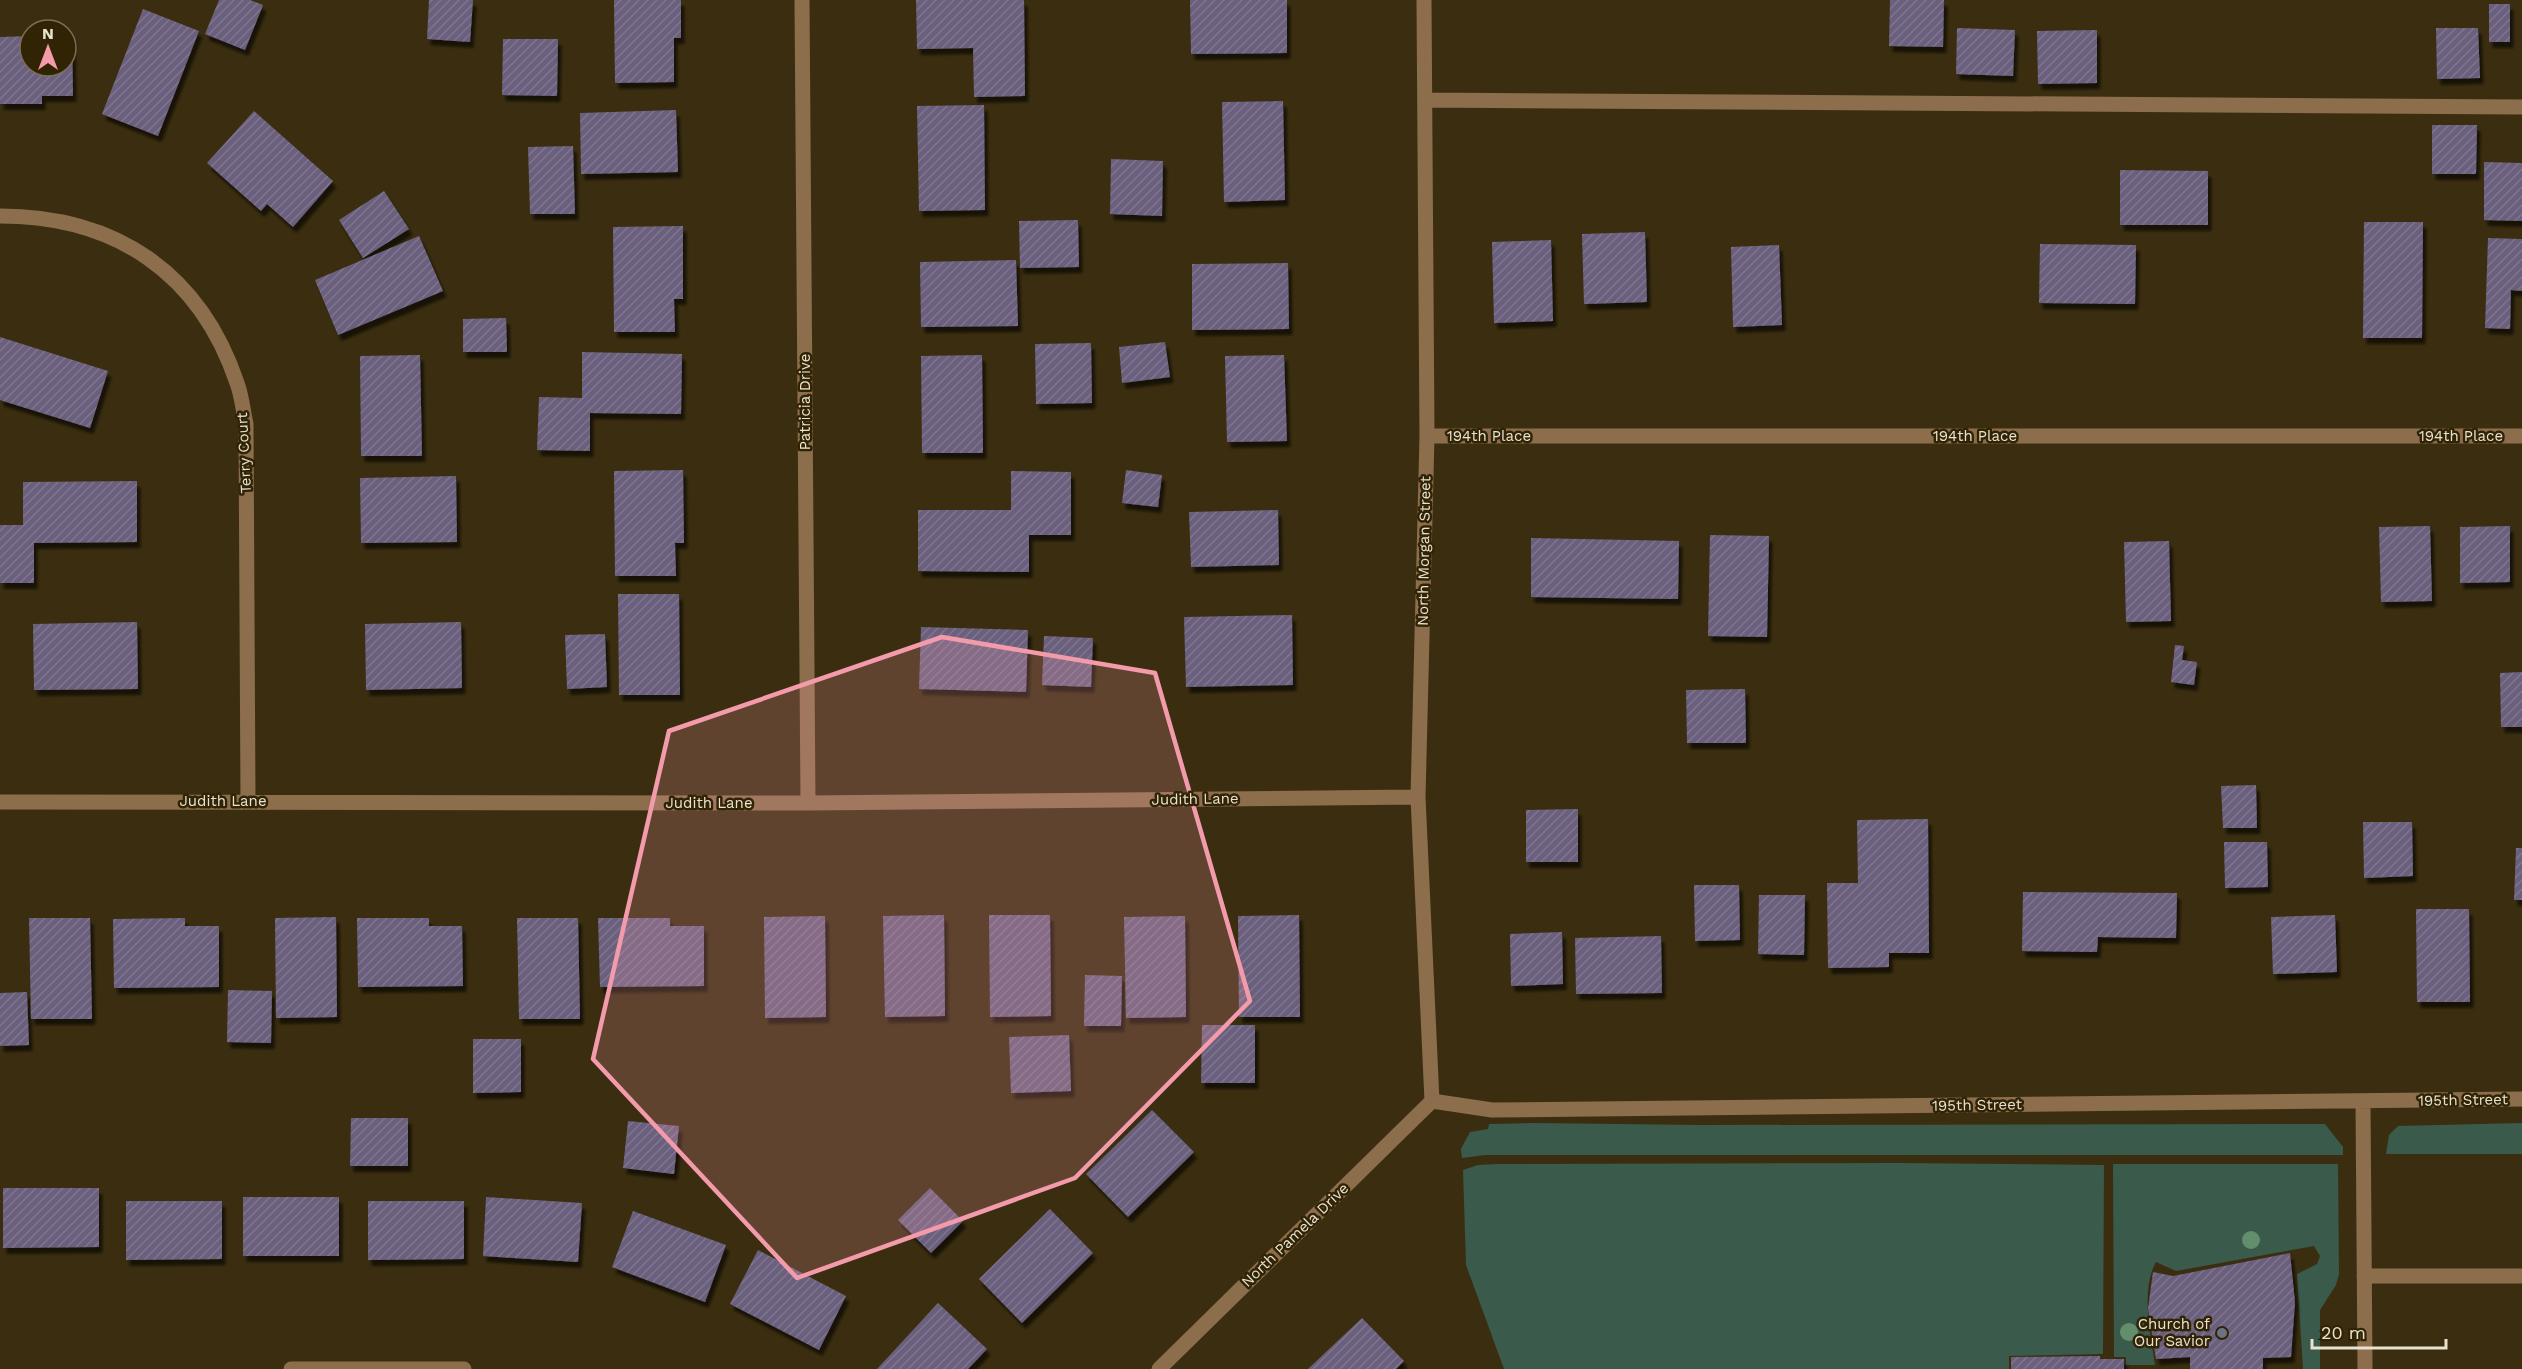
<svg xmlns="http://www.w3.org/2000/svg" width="2522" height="1369" font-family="'Work Sans',sans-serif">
  <defs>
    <pattern id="building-hatch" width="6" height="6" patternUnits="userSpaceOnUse" patternTransform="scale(1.5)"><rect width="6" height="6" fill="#6a5f7d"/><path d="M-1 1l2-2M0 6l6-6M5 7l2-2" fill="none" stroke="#7f768e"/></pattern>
    <filter id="shadow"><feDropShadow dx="3.5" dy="6" stdDeviation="1.5" flood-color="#0009"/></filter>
  </defs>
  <rect width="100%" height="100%" fill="#3b2e10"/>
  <!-- grass -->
  <path fill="#3a5a4b" d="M 1533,1123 L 1701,1125 L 2325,1124 L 2343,1147 L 2343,1155 L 1485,1155 L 1462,1158 L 1461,1149 L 1470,1132 L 1488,1129 L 1489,1124 Z
    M 2522,1123 L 2522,1154 L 2386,1154 L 2389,1135 L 2398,1126 Z
    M 1898,1163 L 2104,1165 L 2103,1354 L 2009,1356 L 2009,1369 L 1504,1369 L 1466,1265 L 1463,1170 L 1478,1165 L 1497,1164 Z
    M 2113,1164 L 2338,1164 L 2339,1274 L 2336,1285 L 2320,1310 L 2320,1369 L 2303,1369 L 2297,1274 L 2317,1264 L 2320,1256 L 2314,1246 L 2176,1271 L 2156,1262 C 2140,1290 2151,1335 2155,1365 L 2126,1365 L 2126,1357 L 2114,1357 Z"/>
  <!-- building -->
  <path fill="url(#building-hatch)" filter="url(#shadow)" d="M 219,0 L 250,0 L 263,5 L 245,50 L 205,34 Z
    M 429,0 L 473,0 L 470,42 L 427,39 Z
    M 614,0 L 681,0 L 681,38 L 674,38 L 674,82 L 615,83 Z
    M 916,0 L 1024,0 L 1025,96 L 974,97 L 973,48 L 917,49 Z
    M 1190,0 L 1287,0 L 1287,53 L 1191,54 Z
    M 1890,0 L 1944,0 L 1943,47 L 1889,46 Z
    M 2489,4 L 2510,4 L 2510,42 L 2489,42 Z
    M 143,9 L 199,31 L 158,136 L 102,114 Z
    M 1957,28 L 2015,30 L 2013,76 L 1956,74 Z
    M 2436,28 L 2478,28 L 2480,78 L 2437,79 Z
    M 2097,30 L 2097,83 L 2038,84 L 2037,31 Z
    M 66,35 L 72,35 L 73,96 L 42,96 L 42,104 L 0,104 L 0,37 L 30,36 L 30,66 L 66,66 Z
    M 503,39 L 558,39 L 557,96 L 502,95 Z
    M 1283,101 L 1285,200 L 1224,202 L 1222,102 Z
    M 984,105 L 985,210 L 919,211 L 917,106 Z
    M 676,110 L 678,172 L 581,174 L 580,113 Z
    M 254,111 L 333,181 L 293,227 L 267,204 L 261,211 L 207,163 Z
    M 2432,125 L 2477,125 L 2476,174 L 2432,174 Z
    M 573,146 L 575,214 L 530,214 L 528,147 Z
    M 1111,159 L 1163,161 L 1162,216 L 1110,214 Z
    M 2484,162 L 2522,163 L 2522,221 L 2484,220 Z
    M 2120,170 L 2208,171 L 2208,225 L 2120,225 Z
    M 384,191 L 409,229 L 363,258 L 339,220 Z
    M 1078,220 L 1079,267 L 1020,268 L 1019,221 Z
    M 2364,222 L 2423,222 L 2422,338 L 2363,338 Z
    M 683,226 L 683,299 L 674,299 L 675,332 L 614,332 L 613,227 Z
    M 1645,232 L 1647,302 L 1584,304 L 1582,234 Z
    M 419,236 L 443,291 L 338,335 L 315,280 Z
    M 2488,238 L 2522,239 L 2522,291 L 2511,290 L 2510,329 L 2485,328 Z
    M 1551,240 L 1553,321 L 1494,323 L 1492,242 Z
    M 2040,244 L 2136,245 L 2135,304 L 2039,303 Z
    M 1779,245 L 1782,325 L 1733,327 L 1731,247 Z
    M 1016,260 L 1018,326 L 921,327 L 920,262 Z
    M 1288,263 L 1289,329 L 1192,330 L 1192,264 Z
    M 506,318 L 507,352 L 463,352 L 463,319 Z
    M 0,337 L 108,371 L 90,428 L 0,400 Z
    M 1165,342 L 1170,377 L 1122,383 L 1119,347 Z
    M 1091,343 L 1092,403 L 1036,404 L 1035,344 Z
    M 582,352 L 682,354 L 681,414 L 590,413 L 590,451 L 537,450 L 539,397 L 582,398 Z
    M 420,355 L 422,456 L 361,456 L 360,356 Z
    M 982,355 L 983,453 L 922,453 L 921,356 Z
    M 1284,355 L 1287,441 L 1227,442 L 1225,356 Z
    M 683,470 L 684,543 L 675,543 L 676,576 L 615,576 L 614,471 Z
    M 1126,470 L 1162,475 L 1158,507 L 1122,503 Z
    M 1011,471 L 1071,472 L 1071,535 L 1029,535 L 1029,572 L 918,571 L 918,510 L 1011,510 Z
    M 456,476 L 457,542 L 361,543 L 360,478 Z
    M 137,481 L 137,542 L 34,543 L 34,583 L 0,583 L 0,525 L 23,525 L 23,482 Z
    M 1278,510 L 1279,565 L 1191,567 L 1189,512 Z
    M 2430,526 L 2432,601 L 2381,602 L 2379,527 Z
    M 2510,526 L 2510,582 L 2460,583 L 2460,527 Z
    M 1710,535 L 1769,536 L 1767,637 L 1708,636 Z
    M 1531,538 L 1679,541 L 1678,599 L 1531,597 Z
    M 2169,541 L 2171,621 L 2126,622 L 2124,542 Z
    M 618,594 L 679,594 L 680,695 L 619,695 Z
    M 1292,615 L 1293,685 L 1186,687 L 1184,617 Z
    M 137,622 L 138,689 L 34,690 L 33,624 Z
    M 461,622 L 462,688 L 366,690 L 365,624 Z
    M 921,627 L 1028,630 L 1026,692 L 919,689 Z
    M 605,634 L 607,687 L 567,689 L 565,635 Z
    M 1044,636 L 1093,638 L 1091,687 L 1042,685 Z
    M 2175,645 L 2184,646 L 2182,660 L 2197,662 L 2194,685 L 2171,682 Z
    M 2522,672 L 2522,727 L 2501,727 L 2500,673 Z
    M 1745,689 L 1746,743 L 1687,743 L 1686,690 Z
    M 2256,785 L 2257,828 L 2223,828 L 2221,786 Z
    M 1578,809 L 1578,862 L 1526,862 L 1526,810 Z
    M 1928,819 L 1929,953 L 1889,953 L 1889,967 L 1828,968 L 1827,883 L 1858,883 L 1857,820 Z
    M 2363,822 L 2412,822 L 2413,876 L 2364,878 Z
    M 2224,842 L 2267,842 L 2268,887 L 2225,888 Z
    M 2516,848 L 2522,848 L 2522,900 L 2514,900 Z
    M 1694,885 L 1739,885 L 1740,940 L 1695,941 Z
    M 2023,892 L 2177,893 L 2176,938 L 2098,937 L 2097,952 L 2022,951 Z
    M 1759,895 L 1805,895 L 1804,955 L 1758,954 Z
    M 2416,909 L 2469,909 L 2470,1002 L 2417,1002 Z
    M 944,915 L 945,1016 L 885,1017 L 883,916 Z
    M 989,915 L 1050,915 L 1051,1016 L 990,1017 Z
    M 1299,915 L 1300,1017 L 1239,1017 L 1238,916 Z
    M 2335,915 L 2337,972 L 2273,974 L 2271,917 Z
    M 825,916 L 826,1017 L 765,1018 L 764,917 Z
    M 1185,916 L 1186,1017 L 1126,1018 L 1124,917 Z
    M 336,917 L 337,1017 L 276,1018 L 275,918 Z
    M 29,918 L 90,918 L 92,1019 L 31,1019 Z
    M 185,918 L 185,926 L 219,926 L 219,987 L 114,988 L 113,919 Z
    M 357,918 L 429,918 L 429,926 L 462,926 L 463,986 L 358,987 Z
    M 517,918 L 578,918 L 580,1019 L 519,1019 Z
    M 598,918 L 670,918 L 670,926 L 704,926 L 704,986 L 600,987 Z
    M 1562,932 L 1563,984 L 1511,986 L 1510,934 Z
    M 1661,936 L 1662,993 L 1576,994 L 1575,938 Z
    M 1085,975 L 1122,976 L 1121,1026 L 1084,1026 Z
    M 228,990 L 272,991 L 271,1043 L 227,1042 Z
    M 27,992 L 29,1045 L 0,1046 L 0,993 Z
    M 1202,1025 L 1255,1025 L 1255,1083 L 1201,1083 Z
    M 1069,1035 L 1071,1091 L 1011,1093 L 1009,1037 Z
    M 473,1039 L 521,1039 L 521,1092 L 473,1093 Z
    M 1152,1110 L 1194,1152 L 1128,1217 L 1086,1174 Z
    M 351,1118 L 408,1118 L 408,1166 L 350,1166 Z
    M 628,1121 L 679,1126 L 674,1174 L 623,1168 Z
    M 3,1188 L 99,1188 L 99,1247 L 3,1248 Z
    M 930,1188 L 963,1221 L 931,1253 L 898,1220 Z
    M 243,1197 L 339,1197 L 339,1256 L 243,1256 Z
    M 486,1197 L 582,1203 L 578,1262 L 483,1256 Z
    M 126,1201 L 222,1201 L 222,1259 L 126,1260 Z
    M 368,1201 L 464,1201 L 464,1259 L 368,1260 Z
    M 1050,1209 L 1093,1253 L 1022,1323 L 979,1279 Z
    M 633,1211 L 726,1245 L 705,1302 L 612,1267 Z
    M 758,1250 L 846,1296 L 819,1350 L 730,1304 Z
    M 2290,1253 L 2295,1302 L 2291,1357 L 2263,1358 L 2263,1369 L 2190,1369 L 2190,1357 L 2156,1359 L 2148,1309 L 2153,1272 L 2173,1276 Z
    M 938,1303 L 987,1349 L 968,1369 L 877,1369 Z
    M 1362,1318 L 1404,1361 L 1396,1369 L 1308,1369 Z
    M 2100,1356 L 2100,1359 L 2124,1359 L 2124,1369 L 2011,1369 L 2011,1357 Z"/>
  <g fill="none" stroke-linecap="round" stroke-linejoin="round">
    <!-- minor -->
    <path stroke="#8c6e4d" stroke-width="15" d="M 802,0 L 808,803
      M 1424,0 L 1427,436 L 1418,797 L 1432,1101
      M 1425,100 L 2522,107
      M 0,216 C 116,216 200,273 237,383 C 242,396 243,411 246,424 L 248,801
      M 1427,436 L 2522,436
      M 0,802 L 808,803 L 1418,797
      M 1432,1101 L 1492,1110 L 2522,1099
      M 2363,1101 L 2365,1369
      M 2364,1276 L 2522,1276
      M 291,1369 L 464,1369
      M 1159,1369 L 1432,1101"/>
  </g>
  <!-- trees -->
  <g fill="#638e6b">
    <circle cx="2251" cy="1240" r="9"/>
    <circle cx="2129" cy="1332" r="9"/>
  </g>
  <!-- marked area -->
  <path fill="#f39aab" fill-opacity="0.2" stroke="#f39aab" stroke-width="4.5" stroke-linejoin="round" d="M 942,637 L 1155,673 L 1250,1001 L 1075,1178 L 797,1278 L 593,1059 L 669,731 Z"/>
  <!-- markers -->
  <circle fill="#6b7280" stroke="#312405" stroke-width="2" cx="2222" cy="1333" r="6"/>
  <g text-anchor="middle" stroke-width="5" stroke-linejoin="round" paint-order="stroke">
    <!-- street labels -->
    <g font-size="15" fill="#eae2d1" stroke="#312405">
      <text transform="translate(805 402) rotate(-90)" y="5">Patricia Drive</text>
      <text x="1489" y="441">194th Place</text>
      <text x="1975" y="441">194th Place</text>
      <text x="2461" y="441">194th Place</text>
      <text transform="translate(244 453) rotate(-93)" y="5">Terry Court</text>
      <text transform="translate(1424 551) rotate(-89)" y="5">North Morgan Street</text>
      <text transform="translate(1195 799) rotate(-1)" y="5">Judith Lane</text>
      <text x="223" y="806">Judith Lane</text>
      <text x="709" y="808">Judith Lane</text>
      <text transform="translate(2463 1100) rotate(-1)" y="5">195th Street</text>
      <text transform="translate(1977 1105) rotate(-1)" y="5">195th Street</text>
      <text transform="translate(1295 1235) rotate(-44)" y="5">North Pamela Drive</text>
    </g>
    <!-- poi labels -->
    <g font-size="15" fill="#eae2d1" stroke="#312405" text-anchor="end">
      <text x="2210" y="1329">Church of<tspan x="2210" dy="17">Our Savior</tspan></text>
    </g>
  </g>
  <!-- north arrow -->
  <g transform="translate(48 48)"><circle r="28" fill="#312405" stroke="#7b7057" stroke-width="1.5"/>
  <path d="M0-4.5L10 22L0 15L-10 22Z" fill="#f39aab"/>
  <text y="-9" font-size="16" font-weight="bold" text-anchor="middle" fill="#eae2d1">N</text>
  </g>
  <!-- scale -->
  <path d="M2312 1339v9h134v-9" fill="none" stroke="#eae2d1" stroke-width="3"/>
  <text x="2321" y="1339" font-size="18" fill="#eae2d1" stroke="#312405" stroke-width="4.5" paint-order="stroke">20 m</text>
</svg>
